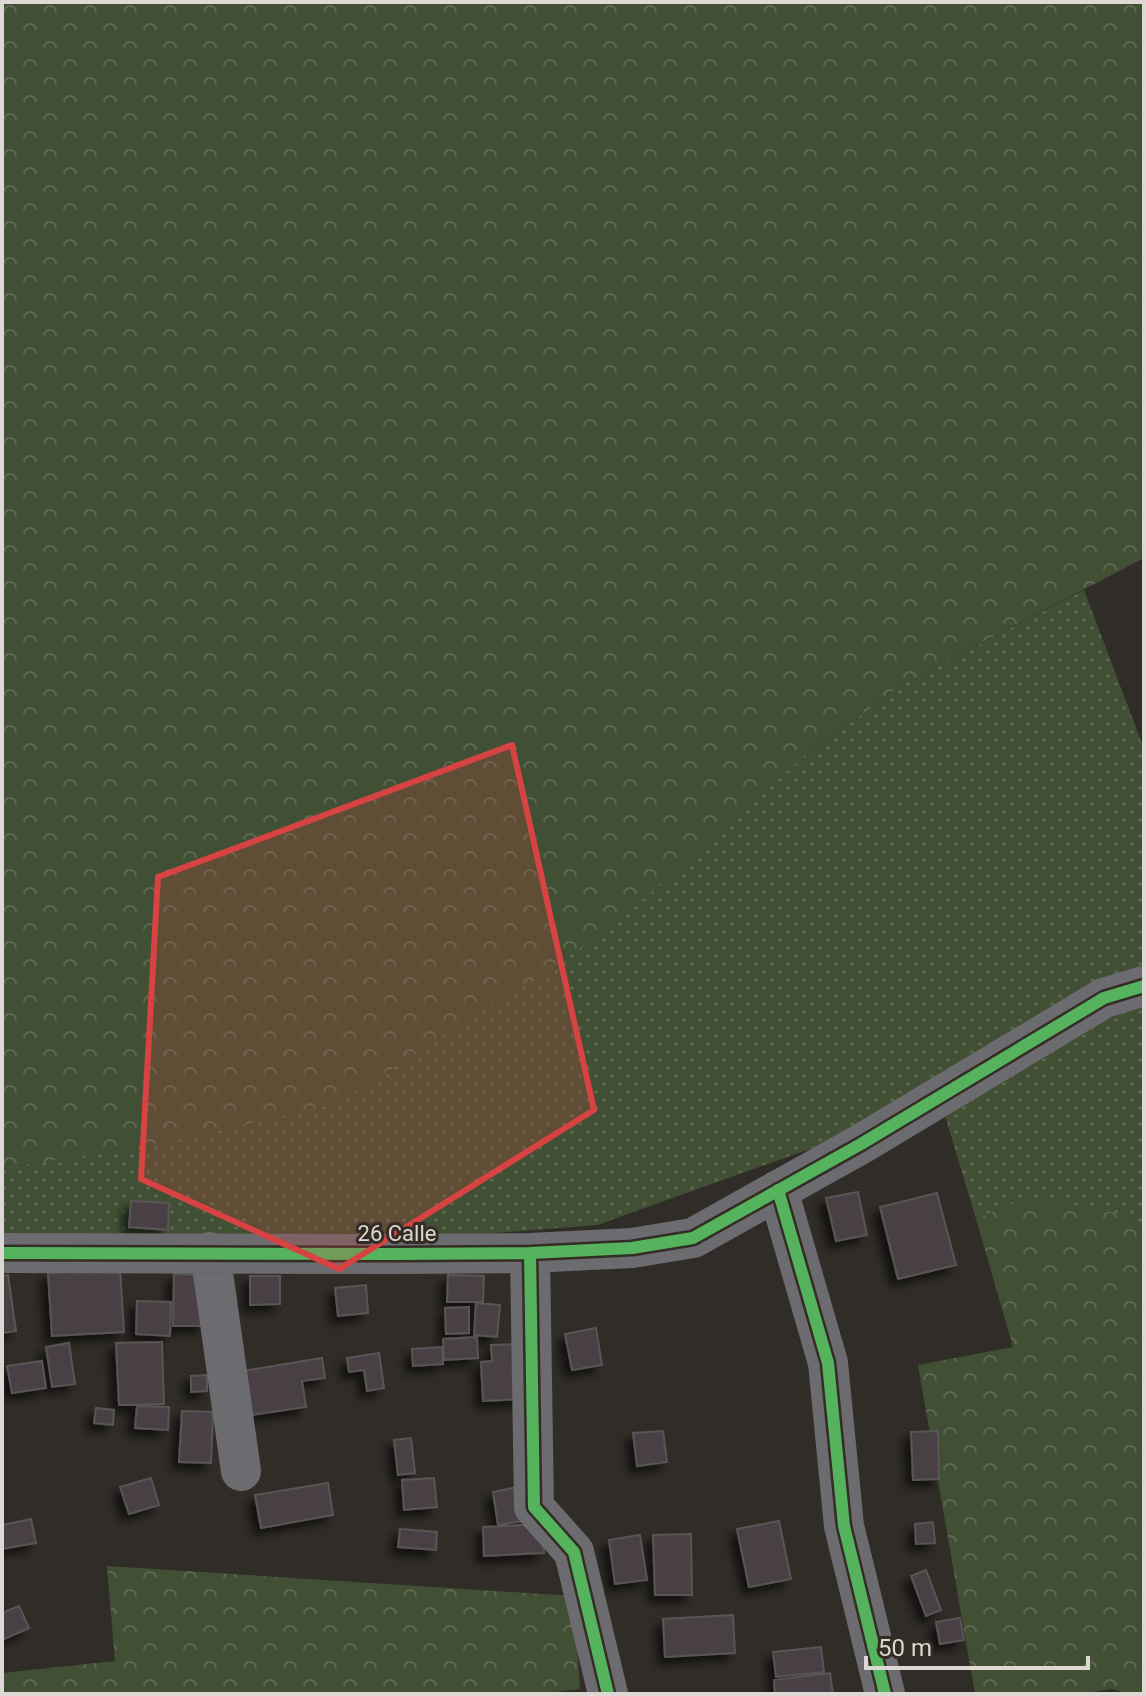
<svg xmlns="http://www.w3.org/2000/svg" width="1146" height="1696" font-family="Roboto,sans-serif">
  <defs>
    <pattern id="grass-dots" width="8" height="8" patternUnits="userSpaceOnUse" patternTransform="scale(2)"><rect width="8" height="8" fill="#415034"/><path d="M2 2h.1M6 6h.1" fill="none" stroke="#5c6850" stroke-width="1.8" stroke-linecap="round"/></pattern>
    <pattern id="forest-crowns" width="20" height="18" patternUnits="userSpaceOnUse" patternTransform="scale(2)"><rect width="20" height="18" fill="#415034"/><path d="M2 6a3 3 0 1 1 6 0M12 15a3 3 0 1 1 6 0" fill="none" stroke="#5c6850"/></pattern>
    <filter id="shadow"><feDropShadow dx="-7" dy="7" stdDeviation="4" flood-color="#0009"/></filter>
  </defs>
  <rect width="100%" height="100%" fill="#302d28"/>
  <!-- grass -->
  <path fill="url(#grass-dots)" d="M 1084,590 L 1144,749 L 1144,1236 L 1131,1216 L 1013,1204 L 976,1219 L 941,1102 L 597,1225 L 368,1243 L 2,1240 L 2,1165 L 34,1164 L 807,754 L 905,683 Z"/>
  <!-- forest -->
  <path fill="url(#forest-crowns)" d="M 2,2 L 1144,2 L 1144,558 L 905,683 L 807,754 L 610,929 L 339,1103 L 190,1138 L 34,1164 L 2,1165 Z
    M 1056,1201 L 1131,1216 L 1144,1236 L 1144,1694 L 1128,1694 L 1112,1689 L 1079,1694 L 975,1694 L 918,1365 L 1013,1347 L 976,1219 L 1012,1204 Z
    M 107,1566 L 574,1596 L 580,1689 L 538,1694 L 2,1694 L 2,1673 L 115,1661 Z"/>
  <!-- building -->
  <path fill="#494145" stroke="#585555" stroke-width="2" filter="url(#shadow)" d="M 858,1192 L 867,1235 L 836,1241 L 826,1198 Z
    M 937,1193 L 956,1265 L 898,1279 L 880,1207 Z
    M 131,1201 L 169,1203 L 168,1230 L 129,1227 Z
    M 120,1269 L 124,1332 L 52,1336 L 48,1273 Z
    M 174,1274 L 205,1275 L 204,1326 L 173,1326 Z
    M 8,1275 L 16,1331 L 2,1333 L 2,1276 Z
    M 448,1275 L 484,1276 L 483,1302 L 447,1302 Z
    M 250,1276 L 280,1276 L 280,1304 L 250,1305 Z
    M 366,1285 L 368,1313 L 338,1316 L 335,1288 Z
    M 137,1301 L 171,1302 L 170,1336 L 136,1334 Z
    M 476,1303 L 500,1305 L 497,1337 L 474,1335 Z
    M 469,1307 L 469,1333 L 446,1334 L 445,1308 Z
    M 596,1328 L 602,1365 L 572,1370 L 565,1334 Z
    M 477,1337 L 478,1358 L 444,1360 L 443,1339 Z
    M 162,1342 L 164,1404 L 119,1405 L 116,1343 Z
    M 69,1343 L 75,1384 L 52,1387 L 46,1347 Z
    M 521,1344 L 523,1399 L 483,1401 L 481,1362 L 492,1361 L 491,1345 Z
    M 442,1347 L 443,1364 L 413,1366 L 412,1349 Z
    M 379,1353 L 384,1388 L 367,1391 L 364,1370 L 349,1372 L 347,1358 Z
    M 322,1358 L 325,1378 L 302,1381 L 306,1407 L 244,1416 L 237,1372 Z
    M 42,1361 L 46,1388 L 12,1393 L 7,1366 Z
    M 207,1375 L 207,1391 L 191,1392 L 191,1376 Z
    M 137,1406 L 169,1407 L 168,1430 L 135,1428 Z
    M 96,1408 L 114,1410 L 113,1425 L 94,1423 Z
    M 182,1411 L 213,1412 L 211,1463 L 179,1462 Z
    M 663,1431 L 667,1462 L 637,1466 L 633,1433 Z
    M 938,1431 L 939,1479 L 913,1480 L 911,1432 Z
    M 411,1438 L 415,1473 L 398,1475 L 394,1440 Z
    M 151,1478 L 159,1505 L 129,1514 L 120,1487 Z
    M 434,1478 L 437,1507 L 404,1510 L 402,1480 Z
    M 328,1483 L 333,1515 L 261,1528 L 255,1495 Z
    M 517,1487 L 523,1521 L 498,1525 L 493,1492 Z
    M 31,1519 L 36,1543 L 2,1549 L 2,1525 Z
    M 779,1521 L 791,1579 L 749,1587 L 737,1529 Z
    M 933,1522 L 935,1543 L 916,1544 L 915,1524 Z
    M 543,1524 L 544,1553 L 484,1556 L 483,1527 Z
    M 400,1529 L 437,1532 L 436,1550 L 398,1547 Z
    M 691,1534 L 692,1595 L 655,1595 L 653,1535 Z
    M 640,1535 L 647,1580 L 615,1584 L 609,1540 Z
    M 926,1570 L 941,1610 L 926,1616 L 911,1576 Z
    M 19,1606 L 29,1628 L 2,1640 L 2,1613 Z
    M 733,1615 L 735,1653 L 665,1657 L 663,1619 Z
    M 960,1618 L 964,1640 L 940,1644 L 936,1622 Z
    M 821,1647 L 824,1672 L 776,1677 L 773,1652 Z
    M 830,1673 L 833,1694 L 775,1694 L 774,1680 Z"/>
  <g fill="none" stroke-linecap="round" stroke-linejoin="round">
    <!-- minor -->
    <path stroke="#6c6b6f" stroke-width="40" d="M 778,1190 L 828,1363 L 844,1526 L 885,1694
      M 210,1252 L 241,1471
      M 2,1253 L 394,1254 L 530,1253 L 632,1248 L 693,1238 L 861,1144 L 1104,998 L 1144,986
      M 530,1253 L 534,1507 L 574,1552 L 608,1694"/>
    <defs>
      <path id="cycleway" d="M 778,1190 L 828,1363 L 844,1526 L 885,1694
        M 2,1253 L 394,1254 L 530,1253 L 632,1248 L 693,1238 L 861,1144 L 1104,998 L 1144,986
        M 530,1253 L 534,1507 L 574,1552 L 608,1694"/>
    </defs>
    <!-- cycleway casing -->
    <use href="#cycleway" stroke="#342d25" stroke-width="17"/>
    <!-- cycleway -->
    <use href="#cycleway" stroke="#56b35d" stroke-width="12"/>
  </g>
  <!-- marked area -->
  <path fill="#d74242" fill-opacity="0.2" stroke="#d74242" stroke-width="6" stroke-linejoin="round" d="M 512,745 L 594,1110 L 339,1269 L 141,1179 L 158,877 Z"/>
  <g text-anchor="middle" stroke-width="6" stroke-linejoin="round" paint-order="stroke">
    <!-- street labels -->
    <g font-size="22" fill="#ddd8d3" stroke="#342d25">
      <text x="397" y="1241">26 Calle</text>
    </g>
  </g>
  <!-- border -->
  <rect width="1146" height="1696" fill="none" stroke="#ddd8d3" stroke-width="8"/>
  <!-- scale -->
  <path d="M866 1656v12h222v-12" fill="none" stroke="#ddd8d3" stroke-width="4"/>
  <text x="878" y="1656" font-size="24" fill="#ddd8d3" stroke="#342d25" stroke-width="6" paint-order="stroke">50 m</text>
</svg>
